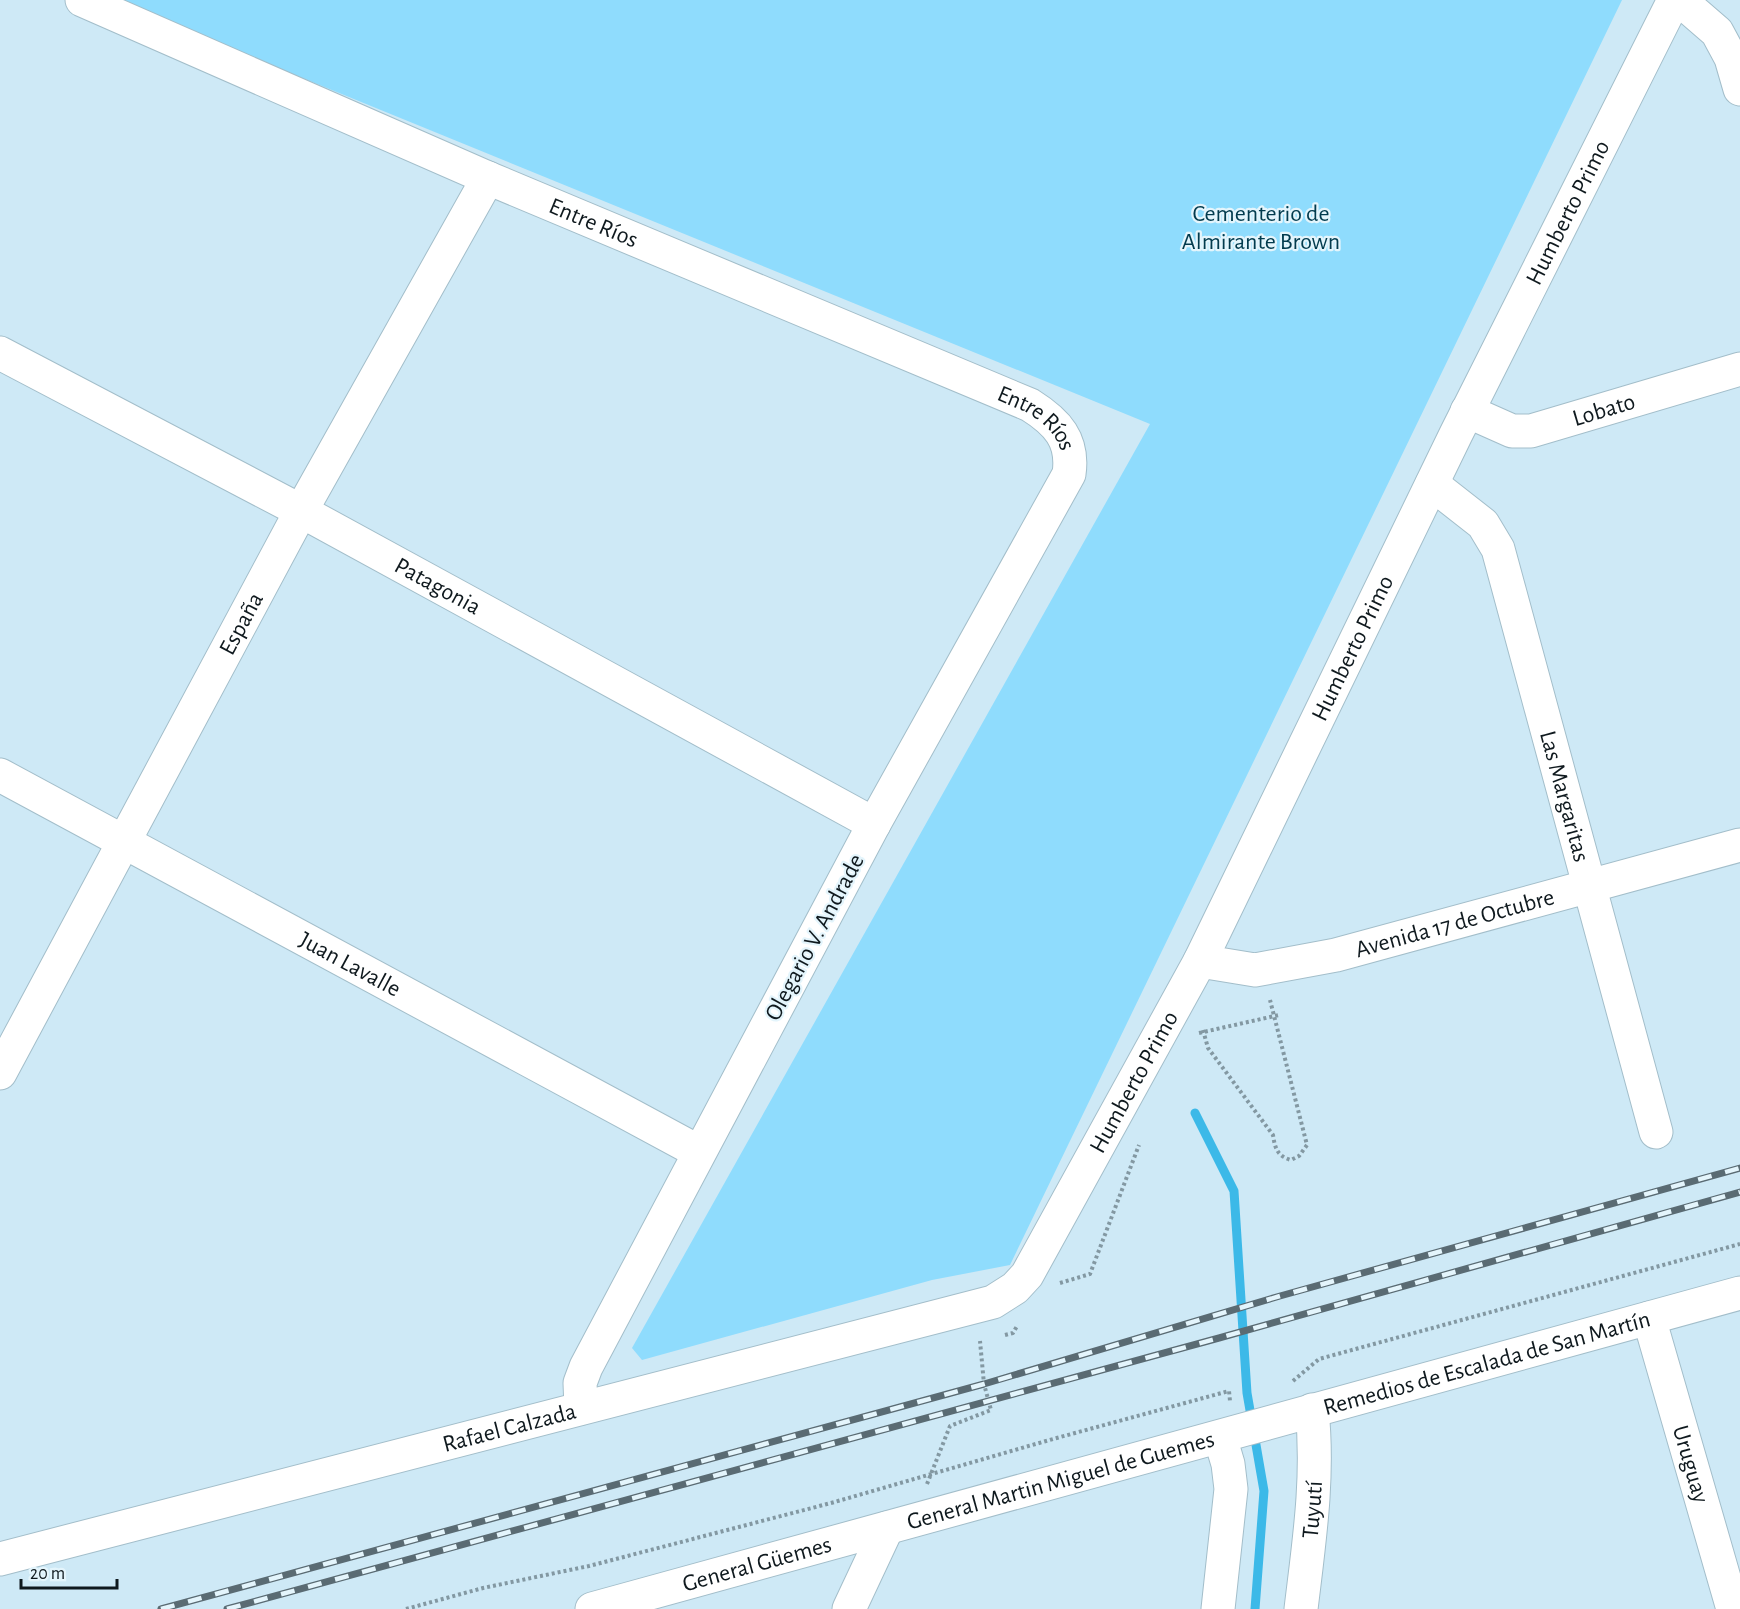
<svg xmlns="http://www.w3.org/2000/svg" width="1740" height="1609" font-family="'Alegreya Sans',sans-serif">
  <rect width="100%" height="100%" fill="#cee9f6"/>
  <!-- green -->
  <path fill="#8fdcfd" d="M 111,0 L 1622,0 L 1010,1265 L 932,1280 L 642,1360 L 632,1348 L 1150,424 Z"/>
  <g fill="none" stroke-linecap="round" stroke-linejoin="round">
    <!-- stream -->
    <path stroke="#3cb9e8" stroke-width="9" d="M 1195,1113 L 1234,1191 L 1247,1393 L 1264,1491 L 1255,1609"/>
    <defs>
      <g id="street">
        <path id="s1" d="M 82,0 L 488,178 L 1030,405 C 1057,422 1074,440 1069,474 L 874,824 L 586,1367 L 580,1383 L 581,1408"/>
        <path d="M 1680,0 L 1717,32 L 1731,58 L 1740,89"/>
        <path id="s2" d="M 0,353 L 301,511 L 874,824"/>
        <path id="s3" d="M 1467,411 L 1512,431 L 1531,431 L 1740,369"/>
        <path id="s4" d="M 1432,484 L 1483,524 L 1498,549 L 1656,1132"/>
        <path id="s5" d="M 0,775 L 699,1152"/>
        <path id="s6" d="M 1200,961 L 1255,970 L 1336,955 L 1740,845"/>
        <path id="s7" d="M 0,1073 L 301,511 L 488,178"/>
        <path id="s8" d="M 1649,1318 L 1733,1609"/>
        <path id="s9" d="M 0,1559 L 993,1302 L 1015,1288 L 1027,1275 L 1200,961 L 1456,434 L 1674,0"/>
        <path d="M 849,1609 L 887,1528"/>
        <path d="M 1218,1609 L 1231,1489 L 1228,1464 L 1220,1437"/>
        <path id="s10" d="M 1301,1609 C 1309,1542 1319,1478 1312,1410"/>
      </g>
      <g id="secondary">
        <path id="s11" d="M 592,1609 L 1740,1293"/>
      </g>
    </defs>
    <!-- street casing -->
    <use href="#street" stroke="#a3beca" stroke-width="35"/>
    <!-- secondary casing -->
    <use href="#secondary" stroke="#a3beca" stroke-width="35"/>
    <!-- path -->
    <path stroke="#8398a2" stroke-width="4" stroke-dasharray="3 3" stroke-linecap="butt" d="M 1203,1030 L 1208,1048 L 1273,1135 C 1275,1148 1277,1156 1291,1160 L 1299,1156 L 1307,1145 L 1270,1000
      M 1199,1033 L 1279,1015
      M 1060,1283 L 1090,1274 L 1139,1145
      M 1005,1335 L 1013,1333 L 1017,1326
      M 1293,1381 L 1319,1359 L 1740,1244
      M 927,1484 L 950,1426 L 991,1410 L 984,1384 L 980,1341
      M 406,1609 L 483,1588 L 589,1566 L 831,1503 L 1053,1439 L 1229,1391 L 1230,1401"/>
    <!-- street -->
    <use href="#street" stroke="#fff" stroke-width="33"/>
    <!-- secondary -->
    <use href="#secondary" stroke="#fff" stroke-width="33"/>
    <defs>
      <path id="rail" d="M 161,1609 L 984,1384 L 1280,1296 L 1740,1168
        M 227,1609 L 1219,1338 L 1740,1192"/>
    </defs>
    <!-- rail casing -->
    <use href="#rail" stroke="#5a6b73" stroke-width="7"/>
    <!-- rail -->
    <use href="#rail" stroke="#e4f5fc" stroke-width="4.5" stroke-dasharray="14" stroke-linecap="butt"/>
  </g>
  <g text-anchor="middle" stroke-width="4.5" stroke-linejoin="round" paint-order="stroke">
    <!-- park labels -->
    <g font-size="24" fill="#023b4e" stroke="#e4f5fc">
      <text x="1261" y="221">Cementerio de<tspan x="1261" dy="28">Almirante Brown</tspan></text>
    </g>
    <!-- street labels -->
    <g font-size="24" fill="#0f191e" stroke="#e4f5fc">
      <text dy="8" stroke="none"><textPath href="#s9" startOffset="2262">Humberto Primo</textPath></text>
      <text dy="8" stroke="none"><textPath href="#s1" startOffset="558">Entre Ríos</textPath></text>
      <text dy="8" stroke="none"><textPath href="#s3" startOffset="144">Lobato</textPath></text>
      <text dy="8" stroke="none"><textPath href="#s1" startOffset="1044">Entre Ríos</textPath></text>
      <text dy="8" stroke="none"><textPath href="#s2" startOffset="496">Patagonia</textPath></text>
      <text dy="8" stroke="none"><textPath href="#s7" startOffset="510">España</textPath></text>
      <text dy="8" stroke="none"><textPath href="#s9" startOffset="1776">Humberto Primo</textPath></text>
      <text dy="8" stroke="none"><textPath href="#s4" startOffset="350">Las Margaritas</textPath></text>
      <text dy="8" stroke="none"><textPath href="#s6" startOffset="261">Avenida 17 de Octubre</textPath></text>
      <text transform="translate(814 937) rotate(-62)" y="8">Olegario V. Andrade</text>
      <text dy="8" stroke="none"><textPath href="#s5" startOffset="398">Juan Lavalle</textPath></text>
      <text dy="8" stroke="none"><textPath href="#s9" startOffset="1290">Humberto Primo</textPath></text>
      <text dy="8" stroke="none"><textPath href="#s11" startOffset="928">Remedios de Escalada de San Martín</textPath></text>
      <text dy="8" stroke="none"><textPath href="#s9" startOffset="526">Rafael Calzada</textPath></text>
      <text dy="8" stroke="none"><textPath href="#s8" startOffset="152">Uruguay</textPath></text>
      <text dy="8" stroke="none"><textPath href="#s11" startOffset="486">General Martin Miguel de Guemes</textPath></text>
      <text dy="8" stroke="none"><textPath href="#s10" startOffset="100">Tuyutí</textPath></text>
      <text dy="8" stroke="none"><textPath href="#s11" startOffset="171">General Güemes</textPath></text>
    </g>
  </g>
  <!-- scale -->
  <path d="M21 1579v9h96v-9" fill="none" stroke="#0f191e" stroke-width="3"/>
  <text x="30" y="1579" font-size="18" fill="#0f191e" stroke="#e4f5fc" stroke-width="4.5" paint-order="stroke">20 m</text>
</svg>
